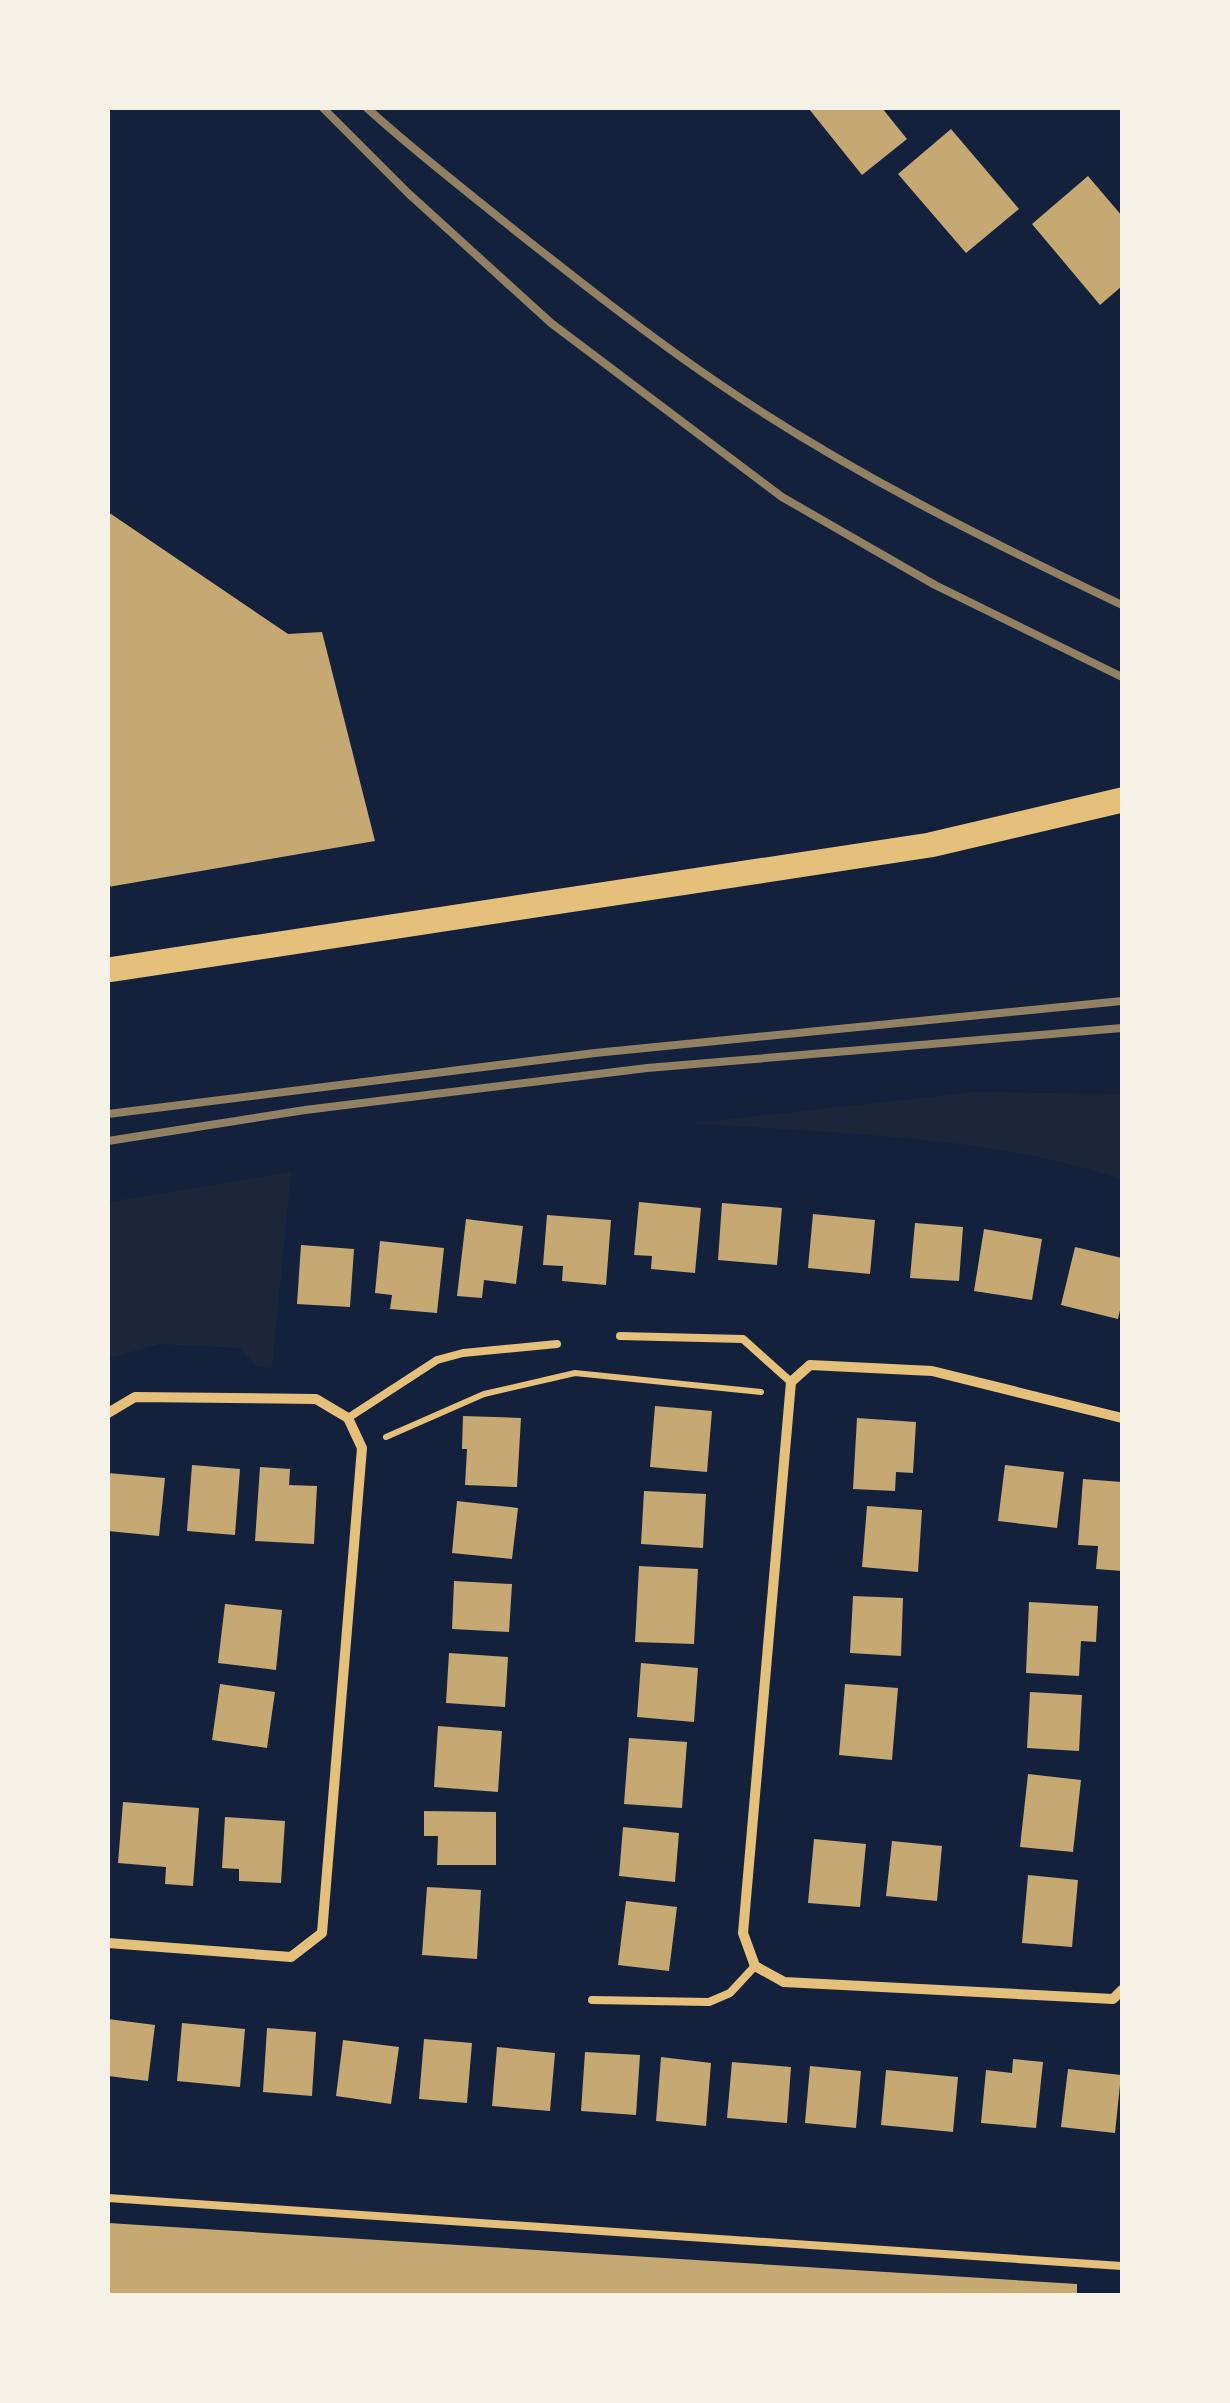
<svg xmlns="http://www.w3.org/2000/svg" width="1230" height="2403" font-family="'Golos Text',sans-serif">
  <rect width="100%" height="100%" fill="#14213d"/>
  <!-- green -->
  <path fill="#1d2539" d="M 975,1092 L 1122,1094 L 1122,1180 C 995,1135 828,1134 693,1123 Z
    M 291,1172 L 272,1368 L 258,1367 L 239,1348 L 159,1344 L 108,1359 L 108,1202 Z"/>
  <!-- building -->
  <path fill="#c6a872" d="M 811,108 L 882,108 L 907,139 L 862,175 L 809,109 Z
    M 951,129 L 1019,209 L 966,253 L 898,174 Z
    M 1088,176 L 1122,216 L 1122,286 L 1100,305 L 1032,224 Z
    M 108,512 L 288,634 L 322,632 L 375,841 L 108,887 Z
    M 639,1202 L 701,1208 L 695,1273 L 651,1269 L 652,1256 L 634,1255 Z
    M 722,1203 L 782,1208 L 777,1265 L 718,1260 Z
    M 813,1214 L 875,1220 L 870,1274 L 808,1268 Z
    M 547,1215 L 611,1220 L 606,1285 L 562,1281 L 563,1266 L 543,1265 Z
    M 466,1219 L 523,1226 L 516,1284 L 484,1280 L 482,1298 L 457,1296 Z
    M 915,1223 L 963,1227 L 959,1281 L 910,1278 Z
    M 984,1229 L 1042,1239 L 1032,1300 L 974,1291 Z
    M 380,1241 L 444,1248 L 437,1313 L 390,1309 L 392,1295 L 375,1293 Z
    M 301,1245 L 354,1249 L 350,1307 L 297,1304 Z
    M 1075,1247 L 1122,1258 L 1122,1301 L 1118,1319 L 1061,1305 Z
    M 655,1406 L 712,1411 L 707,1472 L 650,1467 Z
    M 463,1416 L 521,1418 L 517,1487 L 465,1485 L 467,1449 L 462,1449 Z
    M 857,1418 L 916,1422 L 913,1473 L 896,1472 L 895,1491 L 853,1489 Z
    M 192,1465 L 240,1469 L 235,1535 L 187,1531 Z
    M 1005,1465 L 1064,1472 L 1057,1528 L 998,1521 Z
    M 260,1467 L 290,1469 L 289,1485 L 317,1486 L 314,1544 L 255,1541 Z
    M 108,1473 L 165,1478 L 159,1536 L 108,1531 Z
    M 1083,1479 L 1122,1482 L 1122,1571 L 1096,1569 L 1098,1546 L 1078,1545 Z
    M 644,1491 L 706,1494 L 703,1548 L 641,1544 Z
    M 457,1501 L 518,1508 L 512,1559 L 452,1553 Z
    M 867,1506 L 922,1510 L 918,1572 L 862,1567 Z
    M 639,1566 L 698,1569 L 694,1644 L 635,1642 Z
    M 454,1581 L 512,1584 L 509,1632 L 452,1629 Z
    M 853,1596 L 903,1598 L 901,1656 L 850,1653 Z
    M 1029,1602 L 1098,1606 L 1096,1642 L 1081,1641 L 1079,1676 L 1026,1673 Z
    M 225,1604 L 282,1610 L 276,1670 L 218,1663 Z
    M 449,1653 L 508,1657 L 505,1707 L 446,1703 Z
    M 641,1663 L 698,1668 L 694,1722 L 637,1717 Z
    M 220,1684 L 275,1692 L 267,1748 L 212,1740 Z
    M 845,1684 L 898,1688 L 892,1760 L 839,1755 Z
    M 1030,1692 L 1082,1695 L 1079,1751 L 1027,1748 Z
    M 438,1726 L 502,1731 L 498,1792 L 434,1787 Z
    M 629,1738 L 687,1742 L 682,1808 L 624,1804 Z
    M 1028,1774 L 1081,1780 L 1073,1852 L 1020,1847 Z
    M 123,1802 L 199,1808 L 193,1886 L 165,1884 L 166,1867 L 118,1863 Z
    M 424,1811 L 496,1812 L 496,1865 L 437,1865 L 438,1836 L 424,1836 Z
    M 225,1817 L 285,1821 L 281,1883 L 239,1881 L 239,1869 L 222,1868 Z
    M 623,1827 L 679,1833 L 675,1882 L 619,1876 Z
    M 814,1839 L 866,1844 L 860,1907 L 808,1903 Z
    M 892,1841 L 942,1846 L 937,1901 L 886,1896 Z
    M 1028,1875 L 1078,1880 L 1072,1947 L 1022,1943 Z
    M 427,1887 L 481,1890 L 477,1959 L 422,1955 Z
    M 626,1901 L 677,1907 L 669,1971 L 618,1965 Z
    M 108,2019 L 155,2025 L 148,2081 L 108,2076 Z
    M 182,2023 L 245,2029 L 240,2087 L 177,2081 Z
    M 267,2028 L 316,2032 L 312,2096 L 263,2092 Z
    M 424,2039 L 472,2043 L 467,2103 L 419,2099 Z
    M 343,2040 L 399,2047 L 391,2104 L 336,2096 Z
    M 497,2047 L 555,2053 L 550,2111 L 492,2106 Z
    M 585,2052 L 640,2055 L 636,2115 L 581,2111 Z
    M 661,2057 L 711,2063 L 706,2126 L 656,2121 Z
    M 1013,2059 L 1043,2062 L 1036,2128 L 981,2123 L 986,2070 L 1012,2073 Z
    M 732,2062 L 791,2067 L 787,2123 L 727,2118 Z
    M 810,2066 L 861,2071 L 856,2128 L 805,2123 Z
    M 1068,2069 L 1121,2075 L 1115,2133 L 1061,2127 Z
    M 886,2070 L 958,2077 L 953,2132 L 881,2125 Z
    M 108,2223 L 1077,2284 L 1077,2296 L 108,2296 Z"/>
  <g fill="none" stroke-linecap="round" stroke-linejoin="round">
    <!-- path -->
    <path stroke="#e5c07b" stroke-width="6" d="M 386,1437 L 484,1394 L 575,1373 L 761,1392"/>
    <!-- service -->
    <path stroke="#e5c07b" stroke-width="8" d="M 620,1336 L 743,1339 L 791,1382
      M 348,1418 L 437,1360 L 463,1353 L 557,1344
      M 592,2000 L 709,2002 L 730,1993 L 755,1966
      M 108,2198 L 1122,2266"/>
    <!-- minor -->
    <path stroke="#e5c07b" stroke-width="10" d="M 108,1413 L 135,1397 L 316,1399 L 348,1418 L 362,1448 L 322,1933 L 291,1957 L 108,1943
      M 1122,1418 L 932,1371 L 810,1365 L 791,1382 L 743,1933 L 755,1966 L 784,1982 L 1113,1999 L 1122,1990"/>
    <!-- primary -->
    <path stroke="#e5c07b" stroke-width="25" d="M 108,970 L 930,845 L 1122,800"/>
    <!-- rail -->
    <path stroke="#918062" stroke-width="8" d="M 323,108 L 408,193 L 551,323 L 782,497 L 935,585 L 1122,677
      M 367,108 C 412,149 460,186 507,224 C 575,278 646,334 718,383 C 845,470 984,539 1122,605
      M 108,1114 L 595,1053 L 1122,1001
      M 108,1141 L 305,1110 L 647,1068 L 1122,1028"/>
  </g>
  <!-- border -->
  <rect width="1230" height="2403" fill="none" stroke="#f6f1e7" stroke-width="220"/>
</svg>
